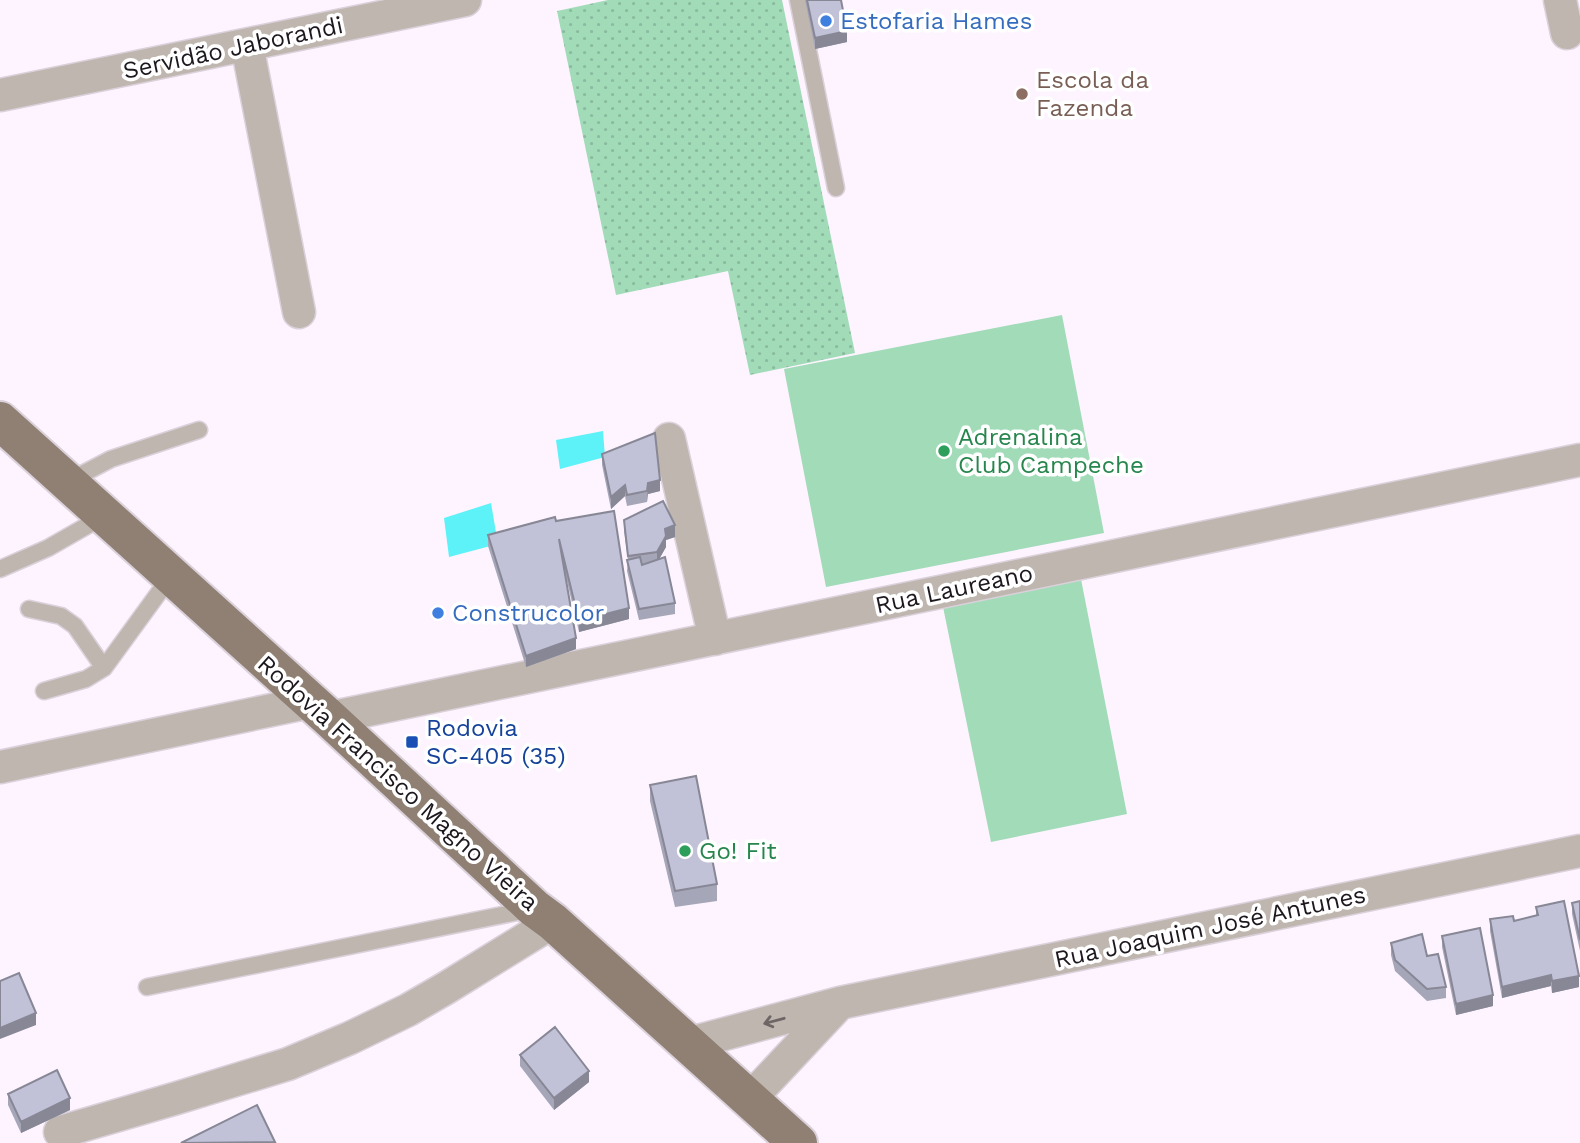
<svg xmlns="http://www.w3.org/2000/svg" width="1580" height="1143" font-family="'Work Sans',sans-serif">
  <defs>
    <pattern id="park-dots" width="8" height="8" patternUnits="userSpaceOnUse" patternTransform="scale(1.75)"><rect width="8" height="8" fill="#a1dbb8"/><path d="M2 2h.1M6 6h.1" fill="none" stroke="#8abb9e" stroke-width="1.8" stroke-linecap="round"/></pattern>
  </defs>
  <rect width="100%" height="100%" fill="#fef4ff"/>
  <!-- park -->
  <path fill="url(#park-dots)" d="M 608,0 L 782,0 L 855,353 L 750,375 L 728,271 L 616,295 L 557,11 Z"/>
  <!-- pitch -->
  <path fill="#a1dbb8" d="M 1062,315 L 1104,533 L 826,587 L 784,369 Z
    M 1080,574 L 1127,814 L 991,842 L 942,602 Z"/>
  <!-- water -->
  <path fill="#5df2f7" d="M 603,431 L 605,457 L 560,469 L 556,440 Z
    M 491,503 L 498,544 L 449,557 L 444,518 Z"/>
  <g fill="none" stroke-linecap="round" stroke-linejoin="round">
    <defs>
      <path id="lane" d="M 798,0 L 836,188
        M 67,482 L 111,459 L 199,430
        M 0,569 L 48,548 L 104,516
        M 29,609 L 61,616 L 75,626 L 104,668
        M 44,691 L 86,679 L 104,668 L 171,576
        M 147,987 L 532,909"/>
      <path id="street" d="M 1560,0 L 1567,33
        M 247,45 L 299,312
        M 0,95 L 465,0
        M 669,439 L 715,639
        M 329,718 L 1580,460
        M 0,767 L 310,702
        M 687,1044 L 840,1003 L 1580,851
        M 749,1100 L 839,1004
        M 60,1132 L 177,1098 L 288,1064 L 350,1038 L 408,1010 L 446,988 L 553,922"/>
      <path id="primary" d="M 0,421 L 329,718 L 534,908 L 553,922 L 798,1143"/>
    </defs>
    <!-- lane casing -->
    <use href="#lane" stroke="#dad1db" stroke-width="19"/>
    <!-- street casing -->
    <use href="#street" stroke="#dad1db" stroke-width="35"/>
    <!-- primary casing -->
    <use href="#primary" stroke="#dad1db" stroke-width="42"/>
    <!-- lane -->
    <use href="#lane" stroke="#bfb6af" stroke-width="16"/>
    <!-- street -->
    <use href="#street" stroke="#bfb6af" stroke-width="32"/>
    <!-- primary -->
    <use href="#primary" stroke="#8f8073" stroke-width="38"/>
  </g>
  <!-- wall -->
  <path fill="#a6a6b9" d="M 805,0 L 841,0 L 847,42 L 815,49 Z
    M 602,454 L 660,491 L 648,494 L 647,502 L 627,506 L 625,496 L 611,509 L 602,465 Z
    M 624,520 L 675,537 L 666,540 L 666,547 L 659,559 L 675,603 L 675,614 L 639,620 L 627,571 L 628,560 L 624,531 Z
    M 556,521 L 629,619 L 579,632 L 565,573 L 576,649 L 526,667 L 488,546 L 488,535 Z
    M 650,785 L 717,884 L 717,901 L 675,907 L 650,801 Z
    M 1580,901 L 1580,951 L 1572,914 L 1572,903 Z
    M 1536,907 L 1579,987 L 1552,993 L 1551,986 L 1502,998 L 1490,931 L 1490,919 L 1514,921 L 1536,915 Z
    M 1442,936 L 1493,1006 L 1456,1015 L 1442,947 Z
    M 1391,943 L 1427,956 L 1446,987 L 1446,998 L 1427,1001 L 1395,971 L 1391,955 Z
    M 520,1055 L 589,1082 L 554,1110 L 520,1066 Z
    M 8,1094 L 70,1110 L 21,1133 L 8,1105 Z"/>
  <!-- shaded-wall -->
  <path fill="#878796" d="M 847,31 L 847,42 L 815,49 L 815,38 Z
    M 660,480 L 660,491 L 648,494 L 647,502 L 648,483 Z
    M 625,485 L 625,496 L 611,509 L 611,497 Z
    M 675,525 L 675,537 L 666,540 L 666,547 L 657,563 L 657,552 L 665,529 Z
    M 629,608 L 629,619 L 579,632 L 579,621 Z
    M 576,638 L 576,649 L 526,667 L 526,656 Z
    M 1551,975 L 1551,986 L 1502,998 L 1502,987 Z
    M 1579,976 L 1579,987 L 1552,993 L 1552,981 Z
    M 1493,995 L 1493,1006 L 1456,1015 L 1456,1004 Z
    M 36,1013 L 36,1025 L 0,1039 L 0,1028 Z
    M 589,1071 L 589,1082 L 554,1110 L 554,1098 Z
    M 70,1098 L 70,1110 L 21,1133 L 21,1122 Z"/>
  <!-- building -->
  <path fill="#c1c1d7" stroke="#878796" stroke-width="2" d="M 807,0 L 841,0 L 847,31 L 815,38 Z
    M 655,433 L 660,480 L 648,483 L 647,491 L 627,495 L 625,485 L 611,497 L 602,454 Z
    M 663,501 L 675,525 L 665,529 L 666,536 L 657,552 L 628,556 L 624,520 Z
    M 614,511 L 629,608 L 579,621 L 559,539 L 576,638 L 526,656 L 488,535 L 555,517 L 556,521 Z
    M 640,557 L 642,565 L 665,557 L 675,603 L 639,609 L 627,560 Z
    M 696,776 L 717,884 L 675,891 L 650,785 Z
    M 1564,901 L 1579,976 L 1552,981 L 1551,975 L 1502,987 L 1490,919 L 1513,916 L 1514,921 L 1538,915 L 1536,907 Z
    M 1580,901 L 1580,940 L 1572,903 Z
    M 1480,928 L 1493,995 L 1456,1004 L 1442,936 Z
    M 1422,934 L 1427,956 L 1438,954 L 1446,987 L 1427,989 L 1395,960 L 1391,943 Z
    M 19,973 L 36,1013 L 0,1028 L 0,981 Z
    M 555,1027 L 589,1071 L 554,1098 L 520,1055 Z
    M 57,1070 L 70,1098 L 21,1122 L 8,1094 Z
    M 257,1105 L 275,1142 L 181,1143 Z"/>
  <!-- one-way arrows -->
  <defs><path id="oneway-shaft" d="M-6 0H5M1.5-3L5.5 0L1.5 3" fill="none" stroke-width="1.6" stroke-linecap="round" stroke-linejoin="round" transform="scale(1.75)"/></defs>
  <use stroke="#6e6666" href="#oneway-shaft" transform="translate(774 1021) rotate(165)"/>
  <!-- markers -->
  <g fill="#3f7fe0" stroke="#fff" stroke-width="2.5">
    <circle cx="826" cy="21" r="7"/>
    <circle cx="438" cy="613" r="7"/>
  </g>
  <circle fill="#8d6e63" stroke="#fff" stroke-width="2.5" cx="1022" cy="94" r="7"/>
  <g fill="#2e9e5b" stroke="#fff" stroke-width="2.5">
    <circle cx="944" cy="451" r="7"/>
    <circle cx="685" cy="851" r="7"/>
  </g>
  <rect fill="#1a4fb4" stroke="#fff" stroke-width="2.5" x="405" y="735" width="14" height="14" rx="3.5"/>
  <g text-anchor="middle" stroke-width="7" stroke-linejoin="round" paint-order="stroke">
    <!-- shop labels -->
    <g font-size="24" fill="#366cbe" stroke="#fff" text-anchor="start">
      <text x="840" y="29">Estofaria Hames</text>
      <text x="452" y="621">Construcolor</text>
    </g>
    <!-- street labels -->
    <g font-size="24" fill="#1d171e" stroke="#fff">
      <text transform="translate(233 48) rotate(-12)" y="8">Servidão Jaborandi</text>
      <text transform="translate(954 589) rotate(-12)" y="8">Rua Laureano</text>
      <text transform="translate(398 783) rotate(42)" y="8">Rodovia Francisco Magno Vieira</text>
      <text transform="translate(1210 927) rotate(-12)" y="8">Rua Joaquim José Antunes</text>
    </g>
    <!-- education labels -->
    <g font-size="24" fill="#785e54" stroke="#fff" text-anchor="start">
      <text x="1036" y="88">Escola da<tspan x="1036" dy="28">Fazenda</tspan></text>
    </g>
    <!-- leisure labels -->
    <g font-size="24" fill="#27864d" stroke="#fff" text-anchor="start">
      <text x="958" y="445">Adrenalina<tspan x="958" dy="28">Club Campeche</tspan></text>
      <text x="699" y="859">Go! Fit</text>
    </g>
    <!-- transit labels -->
    <g font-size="24" fill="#164399" stroke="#fff" text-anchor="start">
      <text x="426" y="736">Rodovia<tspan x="426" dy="28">SC-405 (35)</tspan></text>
    </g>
  </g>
</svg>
